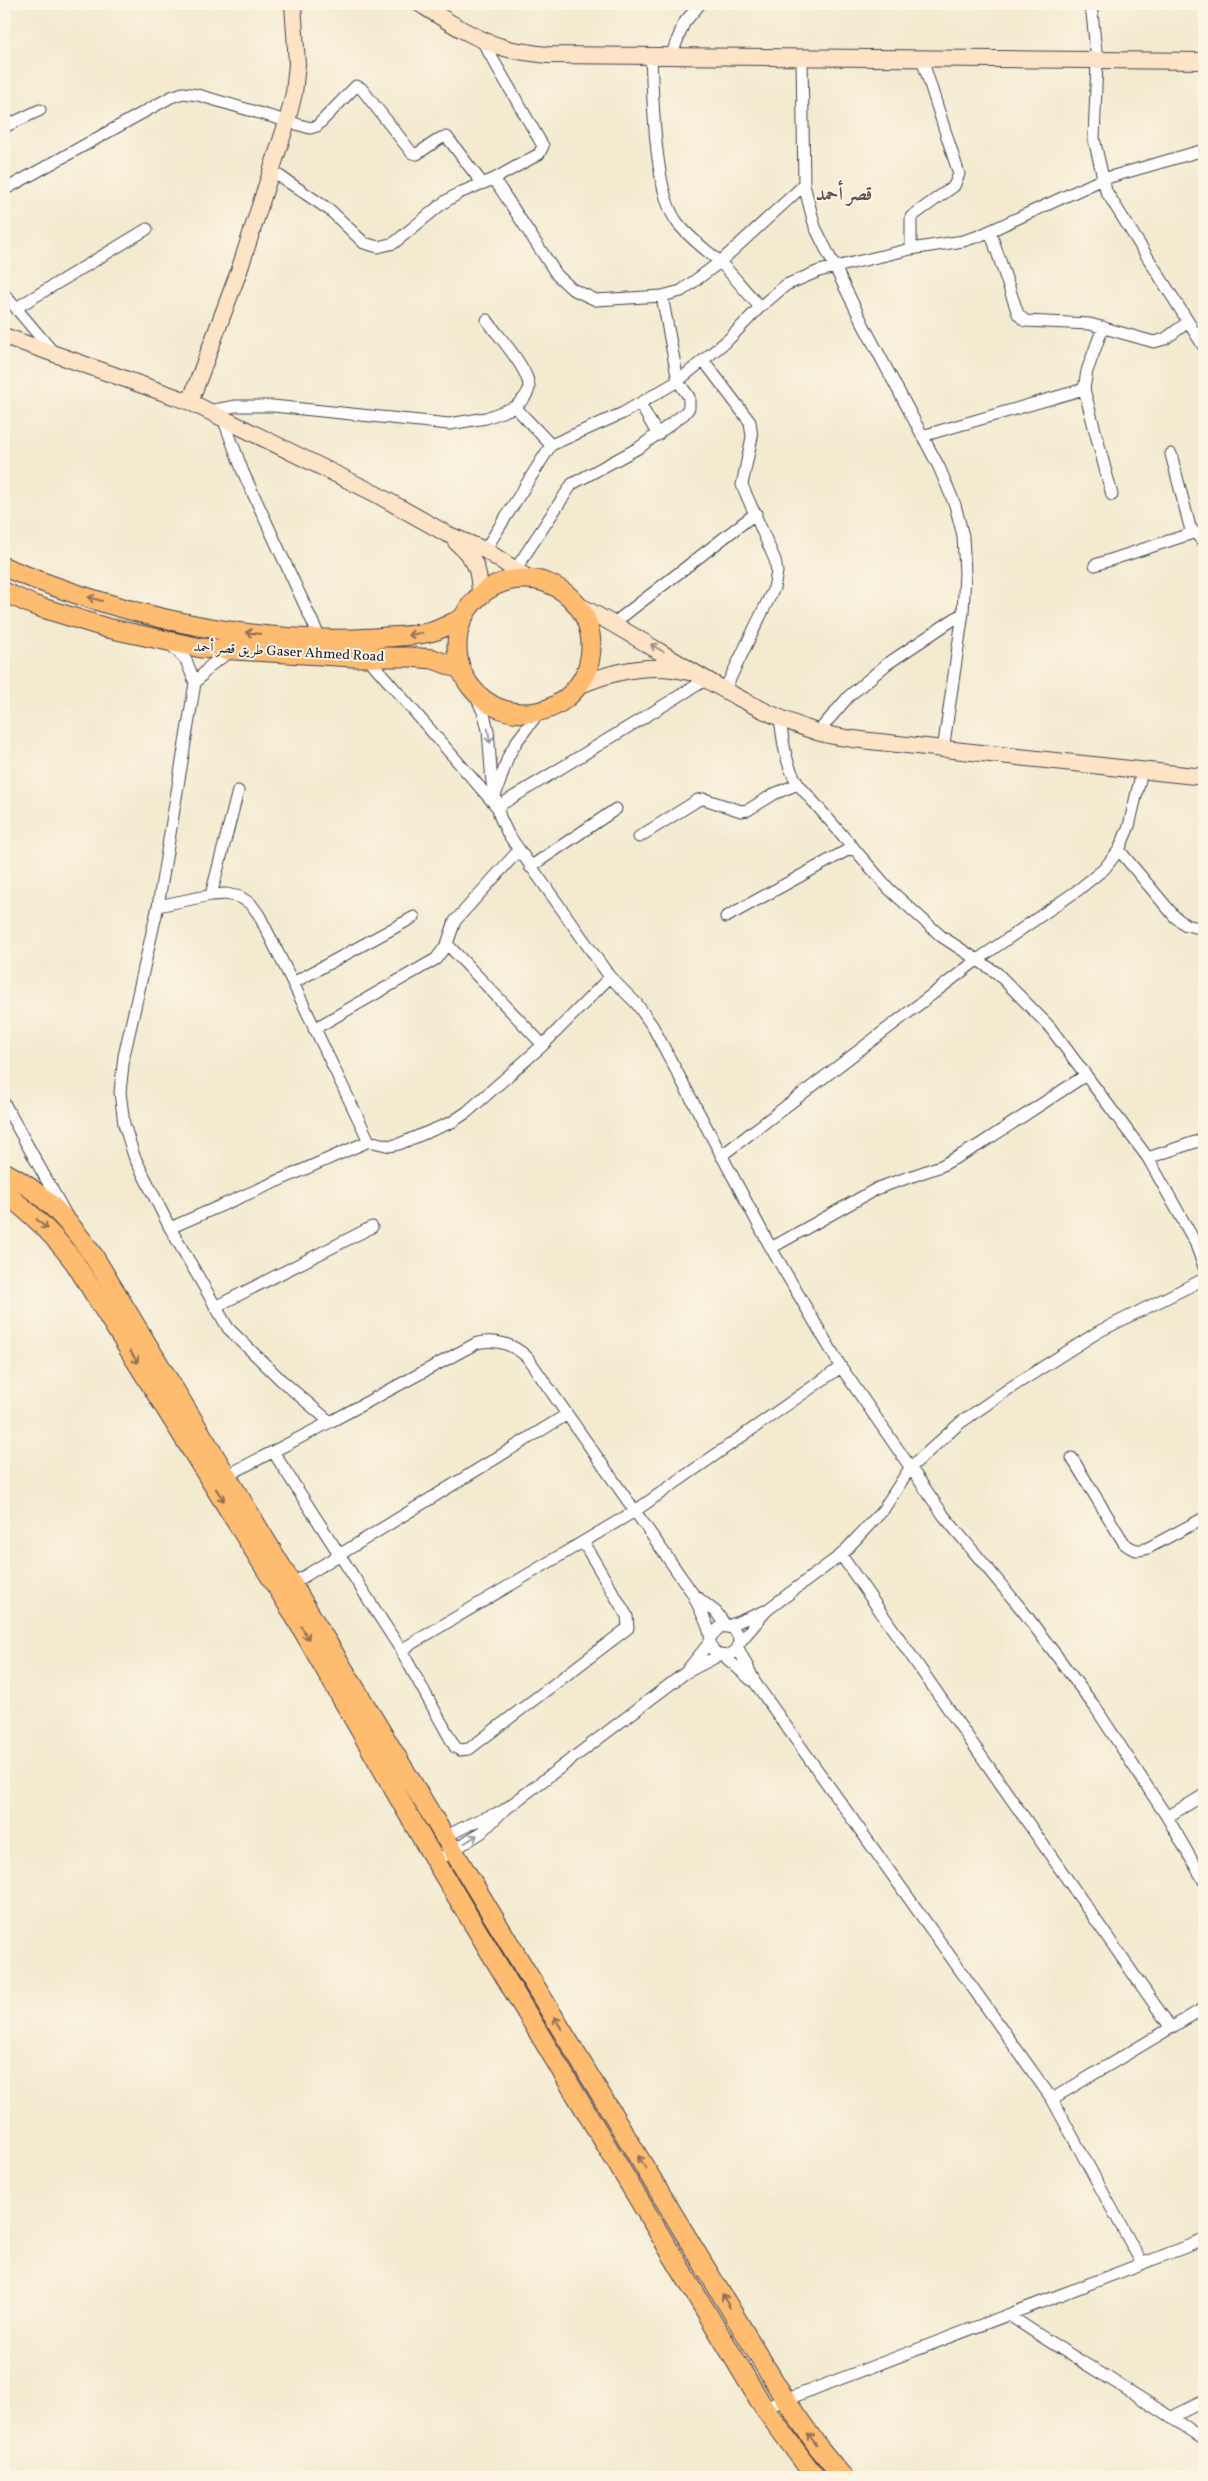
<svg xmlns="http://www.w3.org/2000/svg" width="1208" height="2481" font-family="Vollkorn,Amiri,serif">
  <rect width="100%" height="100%" fill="#fcf5e5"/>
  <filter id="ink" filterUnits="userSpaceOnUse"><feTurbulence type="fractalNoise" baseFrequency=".02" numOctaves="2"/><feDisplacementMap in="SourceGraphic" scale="10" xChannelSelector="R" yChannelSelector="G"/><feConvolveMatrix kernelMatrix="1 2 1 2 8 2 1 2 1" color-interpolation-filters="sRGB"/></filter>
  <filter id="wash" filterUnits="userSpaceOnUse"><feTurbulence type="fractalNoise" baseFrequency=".0096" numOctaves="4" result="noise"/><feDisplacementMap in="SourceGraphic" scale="20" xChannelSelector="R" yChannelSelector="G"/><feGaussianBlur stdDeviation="1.12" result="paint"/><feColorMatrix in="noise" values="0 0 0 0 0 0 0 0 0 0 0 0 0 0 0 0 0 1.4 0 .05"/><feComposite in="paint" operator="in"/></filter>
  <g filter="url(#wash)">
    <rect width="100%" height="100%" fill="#f3eacf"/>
  </g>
  <g filter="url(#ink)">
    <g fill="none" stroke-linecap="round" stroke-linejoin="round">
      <defs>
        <path id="street" d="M 1087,4 L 1092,13 L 1097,61 L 1094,139 L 1106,191 L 1204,347
          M 481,39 L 543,146 L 539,154 L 494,179
          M 671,56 L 684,23 L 700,4
          M 651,57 C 653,96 654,192 677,222 C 688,237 705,249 719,261 C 733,275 746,292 760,307
          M 802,58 L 804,185 L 815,227 L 864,326 L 939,467 L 955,505 L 963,536 L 965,573 L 963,613 L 943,750
          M 4,127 L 40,110
          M 272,171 L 331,211 L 364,243 L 378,247 L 394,243 L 443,203 L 459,193 L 494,179 L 557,275 L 572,289 L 596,300 L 662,296 L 681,291 L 720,262 L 804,185
          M 4,190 L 171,97 L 183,93 L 198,95 L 310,128 L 317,126 L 356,86 L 361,88 L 412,153 L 417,154 L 441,138 L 447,137 L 482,183
          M 990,231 L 1018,314 L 1025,321 L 1090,324 L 1154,342 L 1165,339 L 1188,322
          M 911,249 L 911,217 L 954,186 L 959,174 L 922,59
          M 4,294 L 53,352
          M 16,308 L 147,229
          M 487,320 C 498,336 530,370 529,388 C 528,396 521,401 515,407
          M 704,361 L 750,422 L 752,437 L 742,485 L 775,560 L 777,572 L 774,588 L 725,689
          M 1084,389 L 1112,495
          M 640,404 L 658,435
          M 209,411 L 236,406 L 273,406 L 449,424 L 486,418 L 515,407 L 551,445
          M 223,418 L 243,472 L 320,638
          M 922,436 L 1084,389 L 1087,371 L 1103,327
          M 1171,454 L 1190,527 L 1204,543
          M 485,550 L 551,445 L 623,413 L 678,381 L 729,339 L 760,307 L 786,285 L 819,271 L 911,249 L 963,241 L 979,236 L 1103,179 L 1204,150
          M 1095,565 L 1193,533
          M 515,570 L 572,484 L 640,447 L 684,414 L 689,408 L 689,397 L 678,381 L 662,296
          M 614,623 L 756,513
          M 169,643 L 186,660 L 195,683 L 158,906 L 124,1056 L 120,1092 L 124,1124 L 134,1156 L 170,1228 L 228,1328 L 281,1380 L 330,1422 L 477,1343 C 495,1339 513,1344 527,1357 L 693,1594 C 698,1607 707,1621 710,1634 C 711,1638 709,1641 711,1645 C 715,1659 730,1658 738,1648 L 739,1637 L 733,1628 L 721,1626 L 711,1636
          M 367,657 L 497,807 L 707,679
          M 195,683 L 211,665 L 233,650
          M 473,690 L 484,714 L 488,730 L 492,783 L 500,817 L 508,834 L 610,977 L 637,1004 L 653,1027 L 771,1248 L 841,1367 L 944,1516 L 1023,1611 L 1095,1707 L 1167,1817 L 1204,1881
          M 780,718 C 783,741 785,764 798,784 L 889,889 L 941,936 L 997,973 L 1049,1026 L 1148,1158 L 1195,1242 L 1204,1267
          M 818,732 L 849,696 L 887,664 L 963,613
          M 495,796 L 508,757 L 517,741 L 540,711
          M 639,837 L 698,800 L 704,799 L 741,811 L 748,810 L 774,794 L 798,784
          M 1119,850 L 1175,917 L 1186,925 L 1204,929
          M 530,867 L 616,809
          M 211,895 L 238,791
          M 158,906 L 211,895 L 226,894 L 240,897 L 251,904 L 259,915 L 293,983 L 369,1141 L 390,1146 L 399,1144 L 452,1122 L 467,1112 L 543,1045 L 610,977
          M 726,917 L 853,847
          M 447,944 L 543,1045
          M 293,983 L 414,917
          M 314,1029 L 436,959 L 447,944 L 455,921 L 519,850
          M 4,1103 L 65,1213
          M 721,1156 L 977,960 L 1078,890 L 1104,869 L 1119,850 L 1129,826 L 1142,771
          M 1148,1158 L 1204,1139
          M 170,1228 L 369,1141
          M 771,1248 L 878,1188 L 941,1166 L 979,1145 L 1086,1075
          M 215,1307 L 372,1227
          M 274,1453 L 401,1650 L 455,1747 L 460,1750 L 469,1749 L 628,1628 L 627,1616 L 583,1542
          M 1072,1458 L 1124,1543 C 1132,1550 1138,1552 1148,1548 L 1204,1518
          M 226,1476 L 330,1422
          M 841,1555 L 1171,2028
          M 292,1584 L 566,1415
          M 693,1594 L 716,1612 L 726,1626
          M 728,1626 L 765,1611
          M 740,1642 L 767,1610 L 841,1555 L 883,1510 L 910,1468 L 960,1423 L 1010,1388 L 1098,1332 L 1204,1279
          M 738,1648 L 756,1684 L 1052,2099 L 1141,2262
          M 401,1650 L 635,1511 L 841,1367
          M 724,1656 L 751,1680
          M 688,1669 L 710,1642
          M 1167,1817 L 1204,1795
          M 441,1839 L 474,1822 L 503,1811
          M 435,1862 L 482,1832 L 503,1811 L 685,1673 L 720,1655
          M 1052,2099 L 1204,2008
          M 1009,2315 C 1073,2359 1141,2395 1204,2440
          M 764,2408 L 1204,2240
          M 1172,2417 L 1204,2401"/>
        <path id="secondary" d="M 420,4 C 447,21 474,39 505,48 C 519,52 533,53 547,55 L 1204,61
          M 4,336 L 190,402 L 374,493 L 447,534 L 485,550 L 528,578
          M 190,402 L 239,271 L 287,122 L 294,93 L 297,64 L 293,4
          M 456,542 C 476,560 479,568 480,594
          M 578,605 C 657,645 733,705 817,732 C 834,737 852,739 870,741 L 1204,777
          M 578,686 C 613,671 651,662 689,672"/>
        <path id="primary" d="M 4,567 C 118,614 249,646 373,638 C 393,636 414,637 434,631 C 443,628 452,623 461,619
          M457 646a67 67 0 1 1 134 0a67 67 0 1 1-134 0Z
          M 4,592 L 33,605 L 107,628 L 201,648 L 353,657 L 409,657 L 433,659 L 460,669
          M 4,1172 C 42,1191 69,1221 93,1255 L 786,2401 L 819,2448 L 843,2477
          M 4,1193 C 32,1213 54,1235 75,1263 L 293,1613 L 427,1847 L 764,2408 L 815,2477"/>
      </defs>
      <!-- street casing -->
      <use href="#street" stroke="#414051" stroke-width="13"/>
      <!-- secondary casing -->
      <use href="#secondary" stroke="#414051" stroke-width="18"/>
      <!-- primary casing -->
      <use href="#primary" stroke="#414051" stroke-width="21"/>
      <!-- street -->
      <use href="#street" stroke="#fff" stroke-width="11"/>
      <!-- secondary -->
      <use href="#secondary" stroke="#fee4c6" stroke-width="16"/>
      <!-- primary -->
      <use href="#primary" stroke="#fdbc70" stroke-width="19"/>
    </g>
    <!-- one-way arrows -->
    <defs><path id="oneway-shaft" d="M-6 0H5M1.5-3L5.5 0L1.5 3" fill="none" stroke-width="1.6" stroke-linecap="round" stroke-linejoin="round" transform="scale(1.25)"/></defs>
    <g stroke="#906f56">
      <use href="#oneway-shaft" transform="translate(95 599) rotate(-164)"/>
      <use href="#oneway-shaft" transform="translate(253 633) rotate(-173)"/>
      <use href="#oneway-shaft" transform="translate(415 634) rotate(171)"/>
      <use href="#oneway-shaft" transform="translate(42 1224) rotate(42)"/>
      <use href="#oneway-shaft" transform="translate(134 1357) rotate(58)"/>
      <use href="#oneway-shaft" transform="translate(220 1495) rotate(58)"/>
      <use href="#oneway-shaft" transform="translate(305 1633) rotate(60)"/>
      <use href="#oneway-shaft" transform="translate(558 2023) rotate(-121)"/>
      <use href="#oneway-shaft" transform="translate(642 2162) rotate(-121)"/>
      <use href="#oneway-shaft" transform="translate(726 2301) rotate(-121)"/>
      <use href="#oneway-shaft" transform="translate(812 2439) rotate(-126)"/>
    </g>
    <use stroke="#9b8d87" href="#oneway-shaft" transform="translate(657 648) rotate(-150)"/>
    <g stroke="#9c9ca7">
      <use href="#oneway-shaft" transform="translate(489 736) rotate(81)"/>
      <use href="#oneway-shaft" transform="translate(471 1839) rotate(-33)"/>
    </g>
  </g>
  <g text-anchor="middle" stroke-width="4" stroke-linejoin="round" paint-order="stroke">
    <!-- street labels -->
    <g font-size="14" fill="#22223b" stroke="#fcf5e5">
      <text transform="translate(289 651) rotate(3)" y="5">طريق قصر أحمد Gaser Ahmed Road</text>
    </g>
    <!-- district labels -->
    <g font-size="19" font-weight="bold" fill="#61504d" stroke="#fcf5e5">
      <text x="844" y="200">قصر أحمد</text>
    </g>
  </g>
  <!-- margin -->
  <rect width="1208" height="2481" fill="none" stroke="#fcf5e5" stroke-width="20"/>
</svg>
